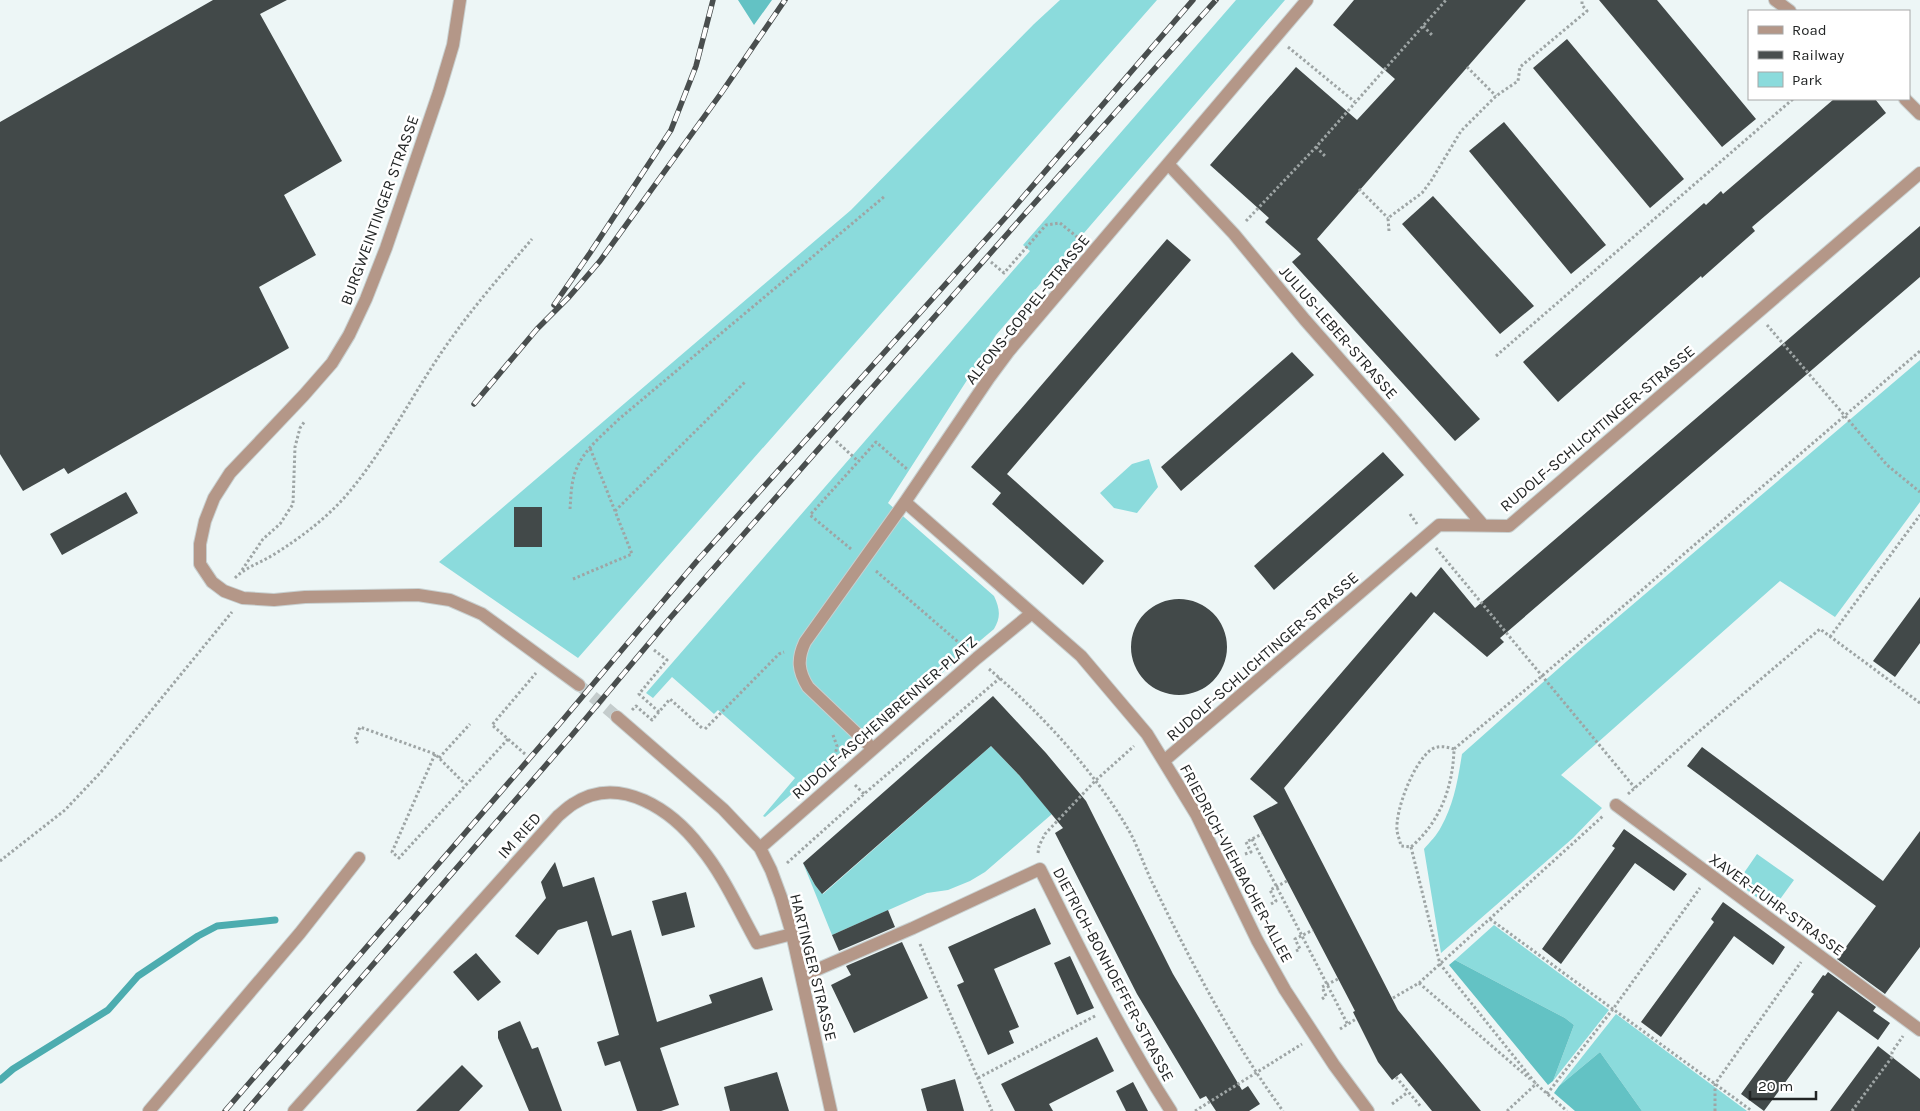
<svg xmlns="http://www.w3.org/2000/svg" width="1920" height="1111" font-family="Karla,sans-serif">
  <rect width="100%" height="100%" fill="#edf6f6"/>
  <!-- green -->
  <path fill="#8bdbdc" d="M 1060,0 L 1157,0 L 578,658 L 439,562 L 851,210 L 1034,24 Z
    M 1236,0 L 1285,0 L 996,335 L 888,503 L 994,596 C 1000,609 1001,617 994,629 L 891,716 L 830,761 L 765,817 L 763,816 L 795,778 L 718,710 L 714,714 L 672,677 L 653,698 L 646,693 L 1030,251 L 1023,245 Z
    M 1920,360 L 1920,502 L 1835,617 L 1780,581 L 1561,775 L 1602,808 L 1573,838 L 1441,953 L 1424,849 C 1430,842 1437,835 1441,827 C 1454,804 1458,779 1462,754 L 1584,646 Z
    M 1149,459 L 1158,487 L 1137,513 L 1114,508 L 1100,493 L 1132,464 Z
    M 991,746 L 1019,775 L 1052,814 L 985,872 L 970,881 L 948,890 L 927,893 L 832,935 L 803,863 L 815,885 L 823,894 Z
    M 1757,854 L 1794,880 L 1773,909 L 1737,883 Z
    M 1494,925 L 1609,1010 L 1553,1081 L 1574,1025 L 1565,1018 L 1455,960 Z
    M 1616,1014 L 1747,1111 L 1642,1111 L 1600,1052 L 1559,1086 Z"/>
  <!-- forest -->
  <path fill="#63c2c4" d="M 738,0 L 772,0 L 754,25 Z
    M 1455,960 L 1565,1018 L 1574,1025 L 1553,1081 L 1548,1085 L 1449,965 Z
    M 1600,1052 L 1642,1111 L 1575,1111 L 1554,1093 L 1559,1086 Z"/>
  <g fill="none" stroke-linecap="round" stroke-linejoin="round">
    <!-- stream -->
    <path stroke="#4cacaf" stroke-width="7" d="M 0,1080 L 13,1069 L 108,1010 L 138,976 L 198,936 L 217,926 L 275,920"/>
  </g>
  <!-- building -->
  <path fill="#424949" d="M 213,0 L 287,0 L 260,14 L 342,161 L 284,195 L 316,255 L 259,287 L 289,348 L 68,474 L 64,468 L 23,491 L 0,454 L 0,122 Z
    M 1354,0 L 1526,0 L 1317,239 L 1480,419 L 1455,441 L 1292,262 L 1301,254 L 1265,222 L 1269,218 L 1210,165 L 1296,67 L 1357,120 L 1395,79 L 1333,25 Z
    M 1599,0 L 1657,0 L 1756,119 L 1722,147 Z
    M 1567,39 L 1684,179 L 1650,208 L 1533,68 Z
    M 1834,99 L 1875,99 L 1886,113 L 1752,227 L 1755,231 L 1702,278 L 1701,276 L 1558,402 L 1523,362 L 1704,203 L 1706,205 L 1721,191 L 1723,194 Z
    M 1504,122 L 1606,245 L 1571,274 L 1469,151 Z
    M 1433,196 L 1534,306 L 1500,334 L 1402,224 Z
    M 1920,226 L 1920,277 L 1500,638 L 1504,642 L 1487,657 L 1434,612 L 1284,788 L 1398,1010 L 1481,1111 L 1432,1111 L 1401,1073 L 1392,1080 L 1378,1062 L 1353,1012 L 1355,1011 L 1253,816 L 1278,803 L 1250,779 L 1411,592 L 1416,597 L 1441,567 L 1475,608 Z
    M 1167,239 L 1191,260 L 1007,474 L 1104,561 L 1083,585 L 992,504 L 1001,493 L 971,467 Z
    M 1292,352 L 1314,375 L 1181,491 L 1161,467 Z
    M 1383,452 L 1404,475 L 1274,590 L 1254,566 Z
    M 126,492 L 138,513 L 62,555 L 50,534 Z
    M 514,507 L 542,507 L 542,547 L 514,547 Z
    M 1920,597 L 1920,643 L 1895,677 L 1873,661 Z
    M1131 647a48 48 0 1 1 96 0a48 48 0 1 1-96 0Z
    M 993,696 L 1046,753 L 1086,801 L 1173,974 L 1242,1090 L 1248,1086 L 1260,1104 L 1249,1111 L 1216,1111 L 1206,1096 L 1200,1099 L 1137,994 L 1055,833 L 1063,828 L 1019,775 L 991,746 L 822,894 L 815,885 L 803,863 Z
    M 1702,747 L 1883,881 L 1920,831 L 1920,947 L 1885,994 L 1837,959 L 1876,906 L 1687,766 Z
    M 1624,829 L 1687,874 L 1674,891 L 1635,863 L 1561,964 L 1542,949 L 1615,848 L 1612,846 Z
    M 555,862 L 563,887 L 594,877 L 612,936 L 631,930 L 657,1022 L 712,1003 L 709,995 L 762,977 L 773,1010 L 660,1048 L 679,1105 L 661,1111 L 637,1111 L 620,1061 L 605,1066 L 597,1042 L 619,1035 L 587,921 L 558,930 L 538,955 L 515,936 L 546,898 L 541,882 Z
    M 686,892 L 695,927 L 662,936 L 652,901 Z
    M 1723,902 L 1785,947 L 1773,965 L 1734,936 L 1661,1037 L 1641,1022 L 1714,922 L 1711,919 Z
    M 1035,908 L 1051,944 L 994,969 L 1019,1027 L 1009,1031 L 1014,1043 L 988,1055 L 957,985 L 964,982 L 948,947 Z
    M 888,910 L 895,927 L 839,951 L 832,935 Z
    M 902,942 L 928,998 L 854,1033 L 831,985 L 851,975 L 846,966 Z
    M 476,953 L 501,982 L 478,1001 L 453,972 Z
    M 1070,956 L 1094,1008 L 1077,1015 L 1054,963 Z
    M 1828,972 L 1876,1007 L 1873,1011 L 1890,1023 L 1878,1040 L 1838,1011 L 1764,1111 L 1741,1094 L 1814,994 L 1811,992 L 1823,975 L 1825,976 Z
    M 520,1021 L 532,1049 L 538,1047 L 562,1111 L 529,1111 L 498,1038 L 498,1031 Z
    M 1097,1037 L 1114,1071 L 1049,1104 L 1053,1111 L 1015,1111 L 1001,1084 Z
    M 1878,1046 L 1920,1079 L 1920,1111 L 1830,1111 Z
    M 462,1065 L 483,1086 L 459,1111 L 416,1111 Z
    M 777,1072 L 789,1111 L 730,1111 L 724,1087 Z
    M 955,1079 L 964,1111 L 927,1111 L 921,1089 Z
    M 1133,1082 L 1148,1111 L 1126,1111 L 1116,1091 Z"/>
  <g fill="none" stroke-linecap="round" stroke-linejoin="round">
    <!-- minor-tunnel -->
    <path stroke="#c4cccc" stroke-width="12" stroke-dasharray="12 6" stroke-linecap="butt" d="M 579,685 L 617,717"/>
    <defs>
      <path id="minor" d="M 460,0 L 453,45 L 439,92 L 386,248 L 366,299 L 349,335 L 332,363 L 304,395 L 230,473 L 214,498 L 205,521 L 200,544 L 200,564 L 212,582 L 224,591 L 243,598 L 274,600 L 305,597 L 418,595 L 450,600 L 482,614 L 579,685
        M 1775,0 L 1790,11
        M 1905,99 L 1920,114
        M 1168,164 L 1234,234 L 1305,320 L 1395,422 L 1483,525
        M 905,502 L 1081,656 L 1147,734 L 1196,814 L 1257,940 L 1285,990 L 1334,1065 L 1368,1111
        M 617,717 L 723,809 L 760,848 L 771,870 L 781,897 L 792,934 L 831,1111
        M 872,748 L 808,687 C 798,671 797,659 805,642 L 905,502 L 989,378 L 1009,351 L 1307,0
        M 1165,760 L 1439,525 L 1509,526 L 1920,173
        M 1616,805 L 1920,1030
        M 760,848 L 977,658 L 1032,613
        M 802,976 L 913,928 L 1040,869 C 1081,951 1121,1034 1171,1111
        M 149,1111 L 300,933 L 359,858
        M 294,1111 L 558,816 C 563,812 568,807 573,804 C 620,773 673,811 701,848 C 724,876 739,911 757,943 L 792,934"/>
    </defs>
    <!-- minor casing -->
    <use href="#minor" stroke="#c8d0d0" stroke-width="14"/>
    <!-- path -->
    <path stroke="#9ea5a5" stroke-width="3" stroke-dasharray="2.5 2.5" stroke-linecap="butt" d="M 1423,26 L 1433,36
      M 1288,47 L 1355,102
      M 1467,67 L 1496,96
      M 1316,147 L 1325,156
      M 1359,189 L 1388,218
      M 1246,221 L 1316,147 L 1446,0
      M 1389,231 L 1388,218 L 1422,193 L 1431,181 L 1461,131 L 1496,96 L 1518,81 L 1520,67 L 1587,11 L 1582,5 L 1582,0
      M 991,262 L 1004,273 L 1046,225 L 1060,223 L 1082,241
      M 1767,325 L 1887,465 L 1920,492
      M 1496,356 L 1793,99
      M 836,441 L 858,461
      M 570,509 C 571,496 571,482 576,470 C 584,449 604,434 619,419 L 885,196
      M 615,511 L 746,381
      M 1410,514 L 1417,524
      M 1436,548 L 1635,788
      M 851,549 L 810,515 L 876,442 L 908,470
      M 242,570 L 263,539 L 280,524 L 293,504 L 295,447 L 300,428 L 305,421
      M 876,571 L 964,647
      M 235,578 C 246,567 260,563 273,555 C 300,538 323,521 344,498 C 385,451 412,394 448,343 C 473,307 503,273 532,239
      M 573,579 L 632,554 L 590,448
      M 1830,637 L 1920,515
      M 654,650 L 667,660 L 639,694 L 659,712
      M 989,669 C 1040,712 1095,772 1128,829 C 1138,846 1144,866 1153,884 C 1191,962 1232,1041 1283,1111
      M 632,710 L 636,706 L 652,720 L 670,699 L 702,728
      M 705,729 L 779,654 L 784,652
      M 833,735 L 837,746 L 834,761
      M 358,743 L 355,740 L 360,727 L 435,754 L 465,784
      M 1454,749 C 1447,747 1439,745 1432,749 C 1414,761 1395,810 1397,831 C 1398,836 1400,841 1401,846 L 1411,847 C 1440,822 1453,787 1454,749 L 1542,676 L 1920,351
      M 435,754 L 392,852 L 399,858 L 508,739
      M 525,754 L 492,725 L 536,673
      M 439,758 L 470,724
      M 855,785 L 864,794
      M 1628,794 L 1689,740 L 1820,629 L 1920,703
      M 1252,839 L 1348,1025
      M 1411,847 L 1440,964 L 1536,1084 L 1567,1111
      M 1038,853 L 1039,846 L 1045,834 L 1095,781 L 1134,746
      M 1245,854 L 1251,852 L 1246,842 L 1262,834
      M 0,861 L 65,810 L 101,772 L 232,612
      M 787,863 L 864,794 L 1000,678
      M 1271,904 L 1276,901 L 1270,890 L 1287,881
      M 1490,919 L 1752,1111
      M 920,944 L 992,1111
      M 1296,951 L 1300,949 L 1295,939 L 1313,930
      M 1419,983 L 1530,1079
      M 1393,998 L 1419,983 L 1603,816
      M 1322,999 L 1326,996 L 1322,987 L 1338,979
      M 1340,1029 L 1356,1019
      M 1396,1077 L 1421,1107
      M 978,1078 L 1097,1015
      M 1547,1094 L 1613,1009 L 1700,888
      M 1392,1104 L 1408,1092
      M 1195,1111 L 1302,1044
      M 1507,1111 L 1536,1084 L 1535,1083
      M 1715,1111 L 1715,1084 L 1801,962
      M 1852,1111 L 1892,1057 L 1892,1052 L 1903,1036"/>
    <!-- minor -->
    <use href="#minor" stroke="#b49788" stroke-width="12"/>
    <defs>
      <path id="rail" d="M 554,305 L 590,253 L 671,130 L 696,66 L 713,0
        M 474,404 L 537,329 L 569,297 L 600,261 L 722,92 L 785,0
        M 225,1111 L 561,722 L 697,561 L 1005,218 L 1193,0
        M 246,1111 L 572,735 L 671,617 L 1016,224 L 1216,0"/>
    </defs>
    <!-- rail casing -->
    <use href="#rail" stroke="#494e4e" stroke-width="5.5"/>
    <!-- rail -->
    <use href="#rail" stroke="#fff" stroke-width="4" stroke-dasharray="11" stroke-linecap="butt"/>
  </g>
  <g text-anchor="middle" stroke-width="5" stroke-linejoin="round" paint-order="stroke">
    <!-- street labels -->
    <g font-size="16" fill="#222525" stroke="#fff">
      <text transform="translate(379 210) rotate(-70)" y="6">BURGWEINTINGER STRASSE</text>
      <text transform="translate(1027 309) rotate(-51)" y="6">ALFONS-GOPPEL-STRASSE</text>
      <text transform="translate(1339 332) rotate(49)" y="6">JULIUS-LEBER-STRASSE</text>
      <text transform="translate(1597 428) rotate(-40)" y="6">RUDOLF-SCHLICHTINGER-STRASSE</text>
      <text transform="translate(1262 656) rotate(-41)" y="6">RUDOLF-SCHLICHTINGER-STRASSE</text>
      <text transform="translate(884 717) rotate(-41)" y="6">RUDOLF-ASCHENBRENNER-PLATZ</text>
      <text transform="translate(519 835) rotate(-48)" y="6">IM RIED</text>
      <text transform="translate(1237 863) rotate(62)" y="6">FRIEDRICH-VIEHBACHER-ALLEE</text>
      <text transform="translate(1777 904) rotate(36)" y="6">XAVER-FUHR-STRASSE</text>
      <text transform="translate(814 967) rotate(76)" y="6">HARTINGER STRASSE</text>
      <text transform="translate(1114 974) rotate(62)" y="6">DIETRICH-BONHOEFFER-STRASSE</text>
    </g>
  </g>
  <!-- legend -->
  <rect x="1748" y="10" width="162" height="90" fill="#ffffff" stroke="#a7a8a8"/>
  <rect x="1758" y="26" width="25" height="8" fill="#b49788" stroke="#a7a8a8"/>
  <text x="1792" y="35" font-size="15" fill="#222525">Road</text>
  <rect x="1758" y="51" width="25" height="8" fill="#494e4e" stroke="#a7a8a8"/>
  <text x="1792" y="60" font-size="15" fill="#222525">Railway</text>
  <rect x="1758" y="72" width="25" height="15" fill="#8bdbdc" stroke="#a7a8a8"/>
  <text x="1792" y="85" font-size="15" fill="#222525">Park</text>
  <!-- scale -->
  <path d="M1750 1091v8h66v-8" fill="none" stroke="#222525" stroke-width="2.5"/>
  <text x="1758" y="1091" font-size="15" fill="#222525" stroke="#ffffff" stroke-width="4" paint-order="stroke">20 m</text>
</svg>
